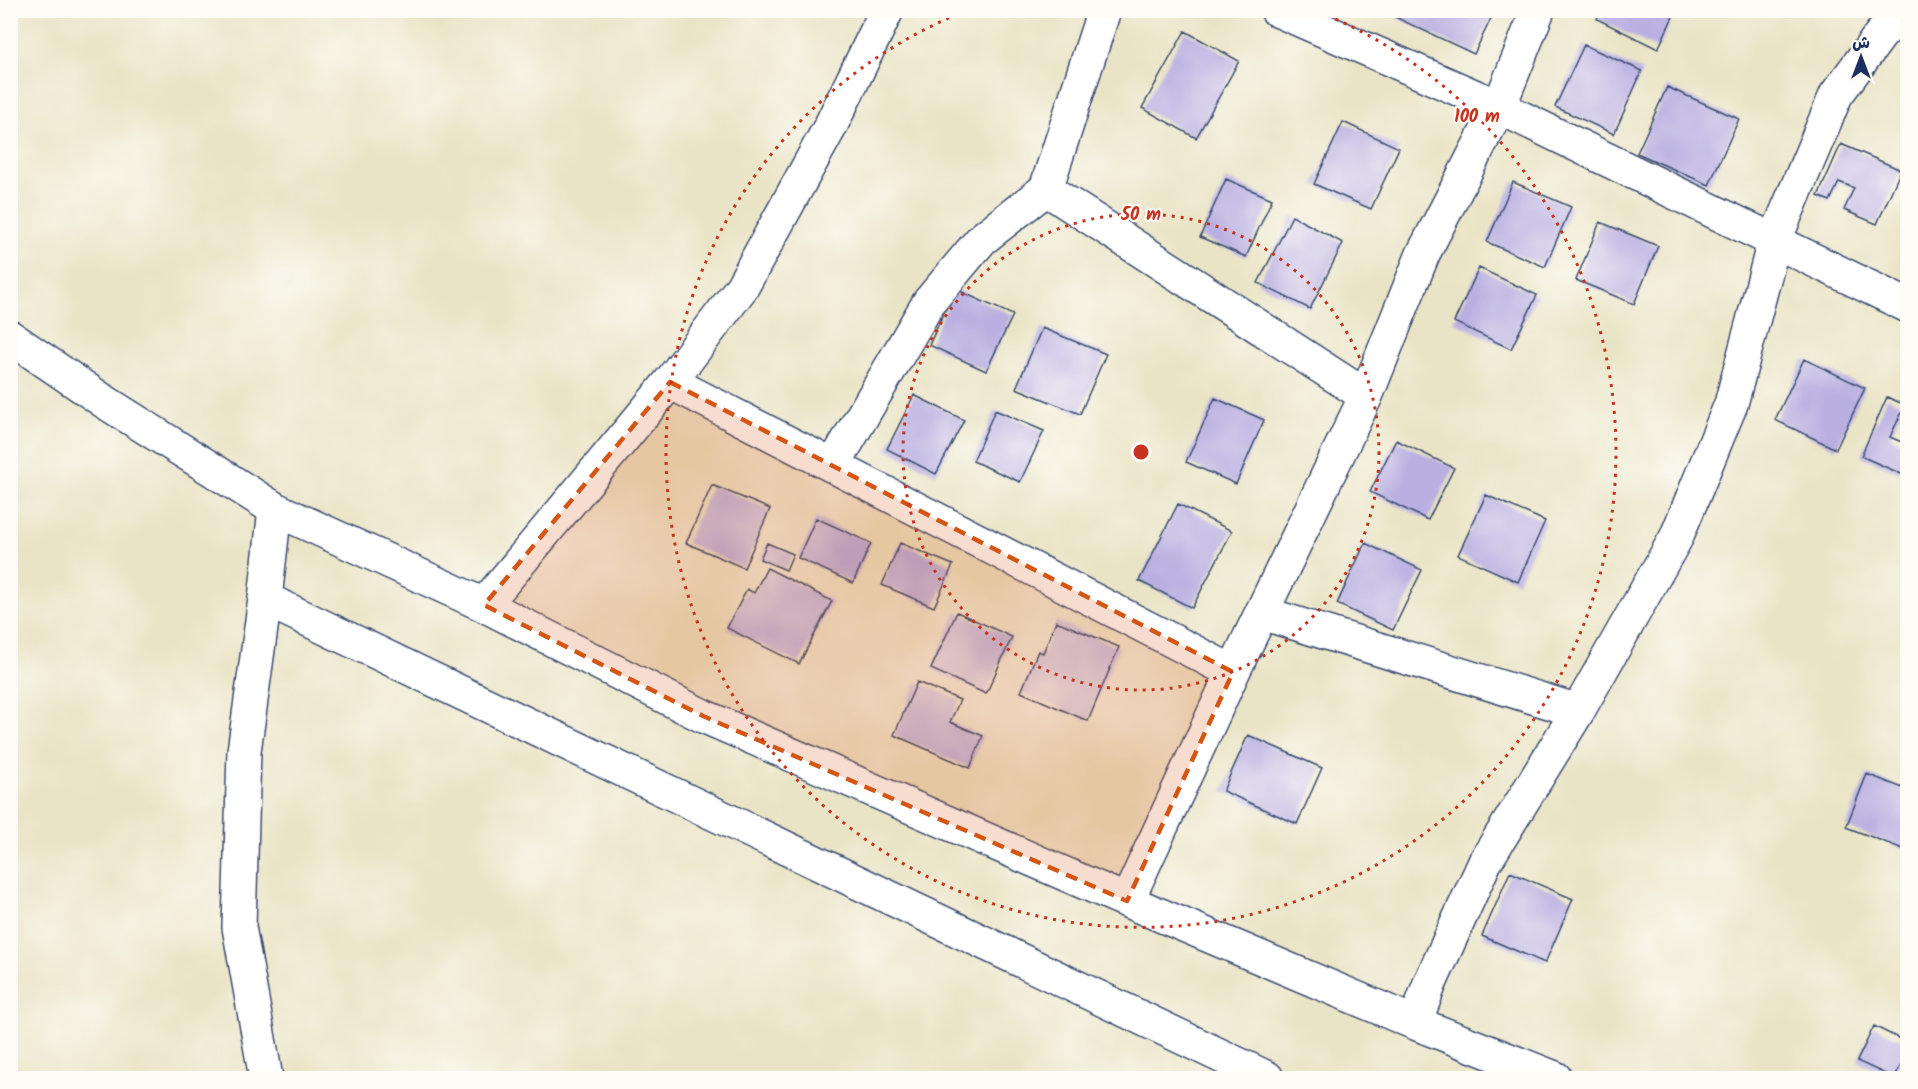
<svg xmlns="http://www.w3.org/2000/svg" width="1918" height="1089" font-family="Kalam,'Playpen Sans Arabic',sans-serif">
  <rect width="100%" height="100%" fill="#fdfcf7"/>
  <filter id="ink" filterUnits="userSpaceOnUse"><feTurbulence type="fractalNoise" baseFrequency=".0167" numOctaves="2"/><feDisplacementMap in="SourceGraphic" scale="12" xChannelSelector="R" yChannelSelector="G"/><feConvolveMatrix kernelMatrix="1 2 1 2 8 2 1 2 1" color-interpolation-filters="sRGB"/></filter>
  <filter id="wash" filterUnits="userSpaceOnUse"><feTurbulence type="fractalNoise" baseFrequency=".008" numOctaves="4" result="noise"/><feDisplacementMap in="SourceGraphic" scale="24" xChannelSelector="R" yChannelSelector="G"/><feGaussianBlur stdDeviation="1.35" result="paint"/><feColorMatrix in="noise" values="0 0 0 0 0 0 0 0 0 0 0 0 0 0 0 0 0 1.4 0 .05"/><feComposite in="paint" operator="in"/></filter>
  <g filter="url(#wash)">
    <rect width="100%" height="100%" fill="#eae4c6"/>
    <g id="blocks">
      <!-- building -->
      <path fill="#b9b0e1" d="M 1385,10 L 1495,10 L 1474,54 L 1384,12 Z
        M 1602,10 L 1676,10 L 1658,49 L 1597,19 Z
        M 1185,31 L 1239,61 L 1196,138 L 1142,108 Z
        M 1584,45 L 1642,71 L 1614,134 L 1555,107 Z
        M 1667,87 L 1739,119 L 1709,185 L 1637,153 Z
        M 1343,122 L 1399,148 L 1371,209 L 1314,184 Z
        M 1841,144 L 1901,170 L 1877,224 L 1844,210 L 1854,188 L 1839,182 L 1830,201 L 1818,196 Z
        M 1226,179 L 1272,199 L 1246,257 L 1200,237 Z
        M 1513,182 L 1571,207 L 1545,267 L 1487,242 Z
        M 1292,216 L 1343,243 L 1310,309 L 1258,283 Z
        M 1600,222 L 1658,246 L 1634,304 L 1576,280 Z
        M 1479,268 L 1537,295 L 1511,349 L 1454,322 Z
        M 955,289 L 1013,315 L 986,371 L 929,345 Z
        M 1042,328 L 1106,354 L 1080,414 L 1016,388 Z
        M 1804,359 L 1865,388 L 1836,449 L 1775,420 Z
        M 914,395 L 964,420 L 936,474 L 887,449 Z
        M 1887,397 L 1905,405 L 1890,437 L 1904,443 L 1908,434 L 1908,477 L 1861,456 Z
        M 1215,398 L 1264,420 L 1236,484 L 1186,462 Z
        M 995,410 L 1044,431 L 1020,482 L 973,461 Z
        M 1396,440 L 1454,468 L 1428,520 L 1370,492 Z
        M 712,485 L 770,509 L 744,568 L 686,543 Z
        M 1486,495 L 1545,521 L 1518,582 L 1458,555 Z
        M 1178,504 L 1232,531 L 1192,608 L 1139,581 Z
        M 816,518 L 871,543 L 853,583 L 798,558 Z
        M 767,543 L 793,554 L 786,570 L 760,559 Z
        M 900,543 L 953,565 L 934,607 L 882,585 Z
        M 1365,543 L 1422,570 L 1393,630 L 1337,604 Z
        M 767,568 L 832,601 L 799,664 L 727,628 L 747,589 L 754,593 Z
        M 957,612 L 1012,637 L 986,694 L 931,669 Z
        M 1056,621 L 1119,647 L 1088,721 L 1021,692 L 1038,651 L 1043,653 Z
        M 917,682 L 960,700 L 950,722 L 983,736 L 970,768 L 894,735 Z
        M 1248,735 L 1322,768 L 1297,824 L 1223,791 Z
        M 1867,774 L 1908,790 L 1908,851 L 1846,827 Z
        M 1510,872 L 1573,899 L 1545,963 L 1482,936 Z
        M 1874,1026 L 1908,1043 L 1908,1052 L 1894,1078 L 1857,1061 Z"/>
    </g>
  </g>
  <g filter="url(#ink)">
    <use href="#blocks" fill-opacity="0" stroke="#3a4a6e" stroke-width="1.5"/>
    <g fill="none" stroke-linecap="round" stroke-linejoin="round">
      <defs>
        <path id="minor" d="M 1277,10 L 1499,107 L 1908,306
          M 1046,189 L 1104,10
          M 10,337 L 102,400 L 275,509 L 484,605 L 703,716 L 1127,901 L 1415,1023 L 1555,1078
          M 670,382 L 1233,672
          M 833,466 L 929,302 L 982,239 L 1046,189 L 1366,396
          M 265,599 L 1267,1078
          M 484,605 L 670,382 L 742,287 L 830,127 L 887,10
          M 1262,613 L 1578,711
          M 1127,901 L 1233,672 L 1366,396 L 1423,254 L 1499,107 L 1538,10
          M 1415,1023 L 1430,983 L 1485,862 L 1578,711 L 1676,538 L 1731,404 L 1774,242 L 1836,95 L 1881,34 L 1907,10
          M 266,1078 L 239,927 L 244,751 L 265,599 L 275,509"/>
      </defs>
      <!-- minor casing -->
      <use href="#minor" stroke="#3a4a6e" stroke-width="36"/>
      <!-- minor -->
      <use href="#minor" stroke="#fff" stroke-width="33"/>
    </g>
  </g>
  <!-- marked area -->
  <path fill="#d45514" fill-opacity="0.2" stroke="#d45514" stroke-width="4.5" stroke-dasharray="12 8" stroke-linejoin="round" d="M 670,382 L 1233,672 L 1127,901 L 703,716 L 484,605 Z"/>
  <!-- distance rings -->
  <g fill="none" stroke="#c8321e" stroke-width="3" stroke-dasharray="3 6">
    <circle cx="1141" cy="452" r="238"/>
    <path d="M1319 12A475 475 0 1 1 963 12"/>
  </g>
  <circle cx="1141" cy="452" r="9" fill="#c8321e" stroke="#fdfcf7" stroke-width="3"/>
  <g font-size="18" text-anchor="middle" font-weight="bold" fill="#c8321e" stroke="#fdfcf7" stroke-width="4.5" stroke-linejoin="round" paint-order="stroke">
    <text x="1477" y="122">100 m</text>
    <text x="1141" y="220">50 m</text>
  </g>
  <!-- margin -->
  <rect width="1918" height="1089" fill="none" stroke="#fdfcf7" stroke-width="36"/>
  <!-- north arrow -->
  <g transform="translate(1861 57)" stroke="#fdfcf7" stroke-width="4.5" paint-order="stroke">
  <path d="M0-4.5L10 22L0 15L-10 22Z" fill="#1b2f5e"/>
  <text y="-9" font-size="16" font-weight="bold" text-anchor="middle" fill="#1b2f5e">ش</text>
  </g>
</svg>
